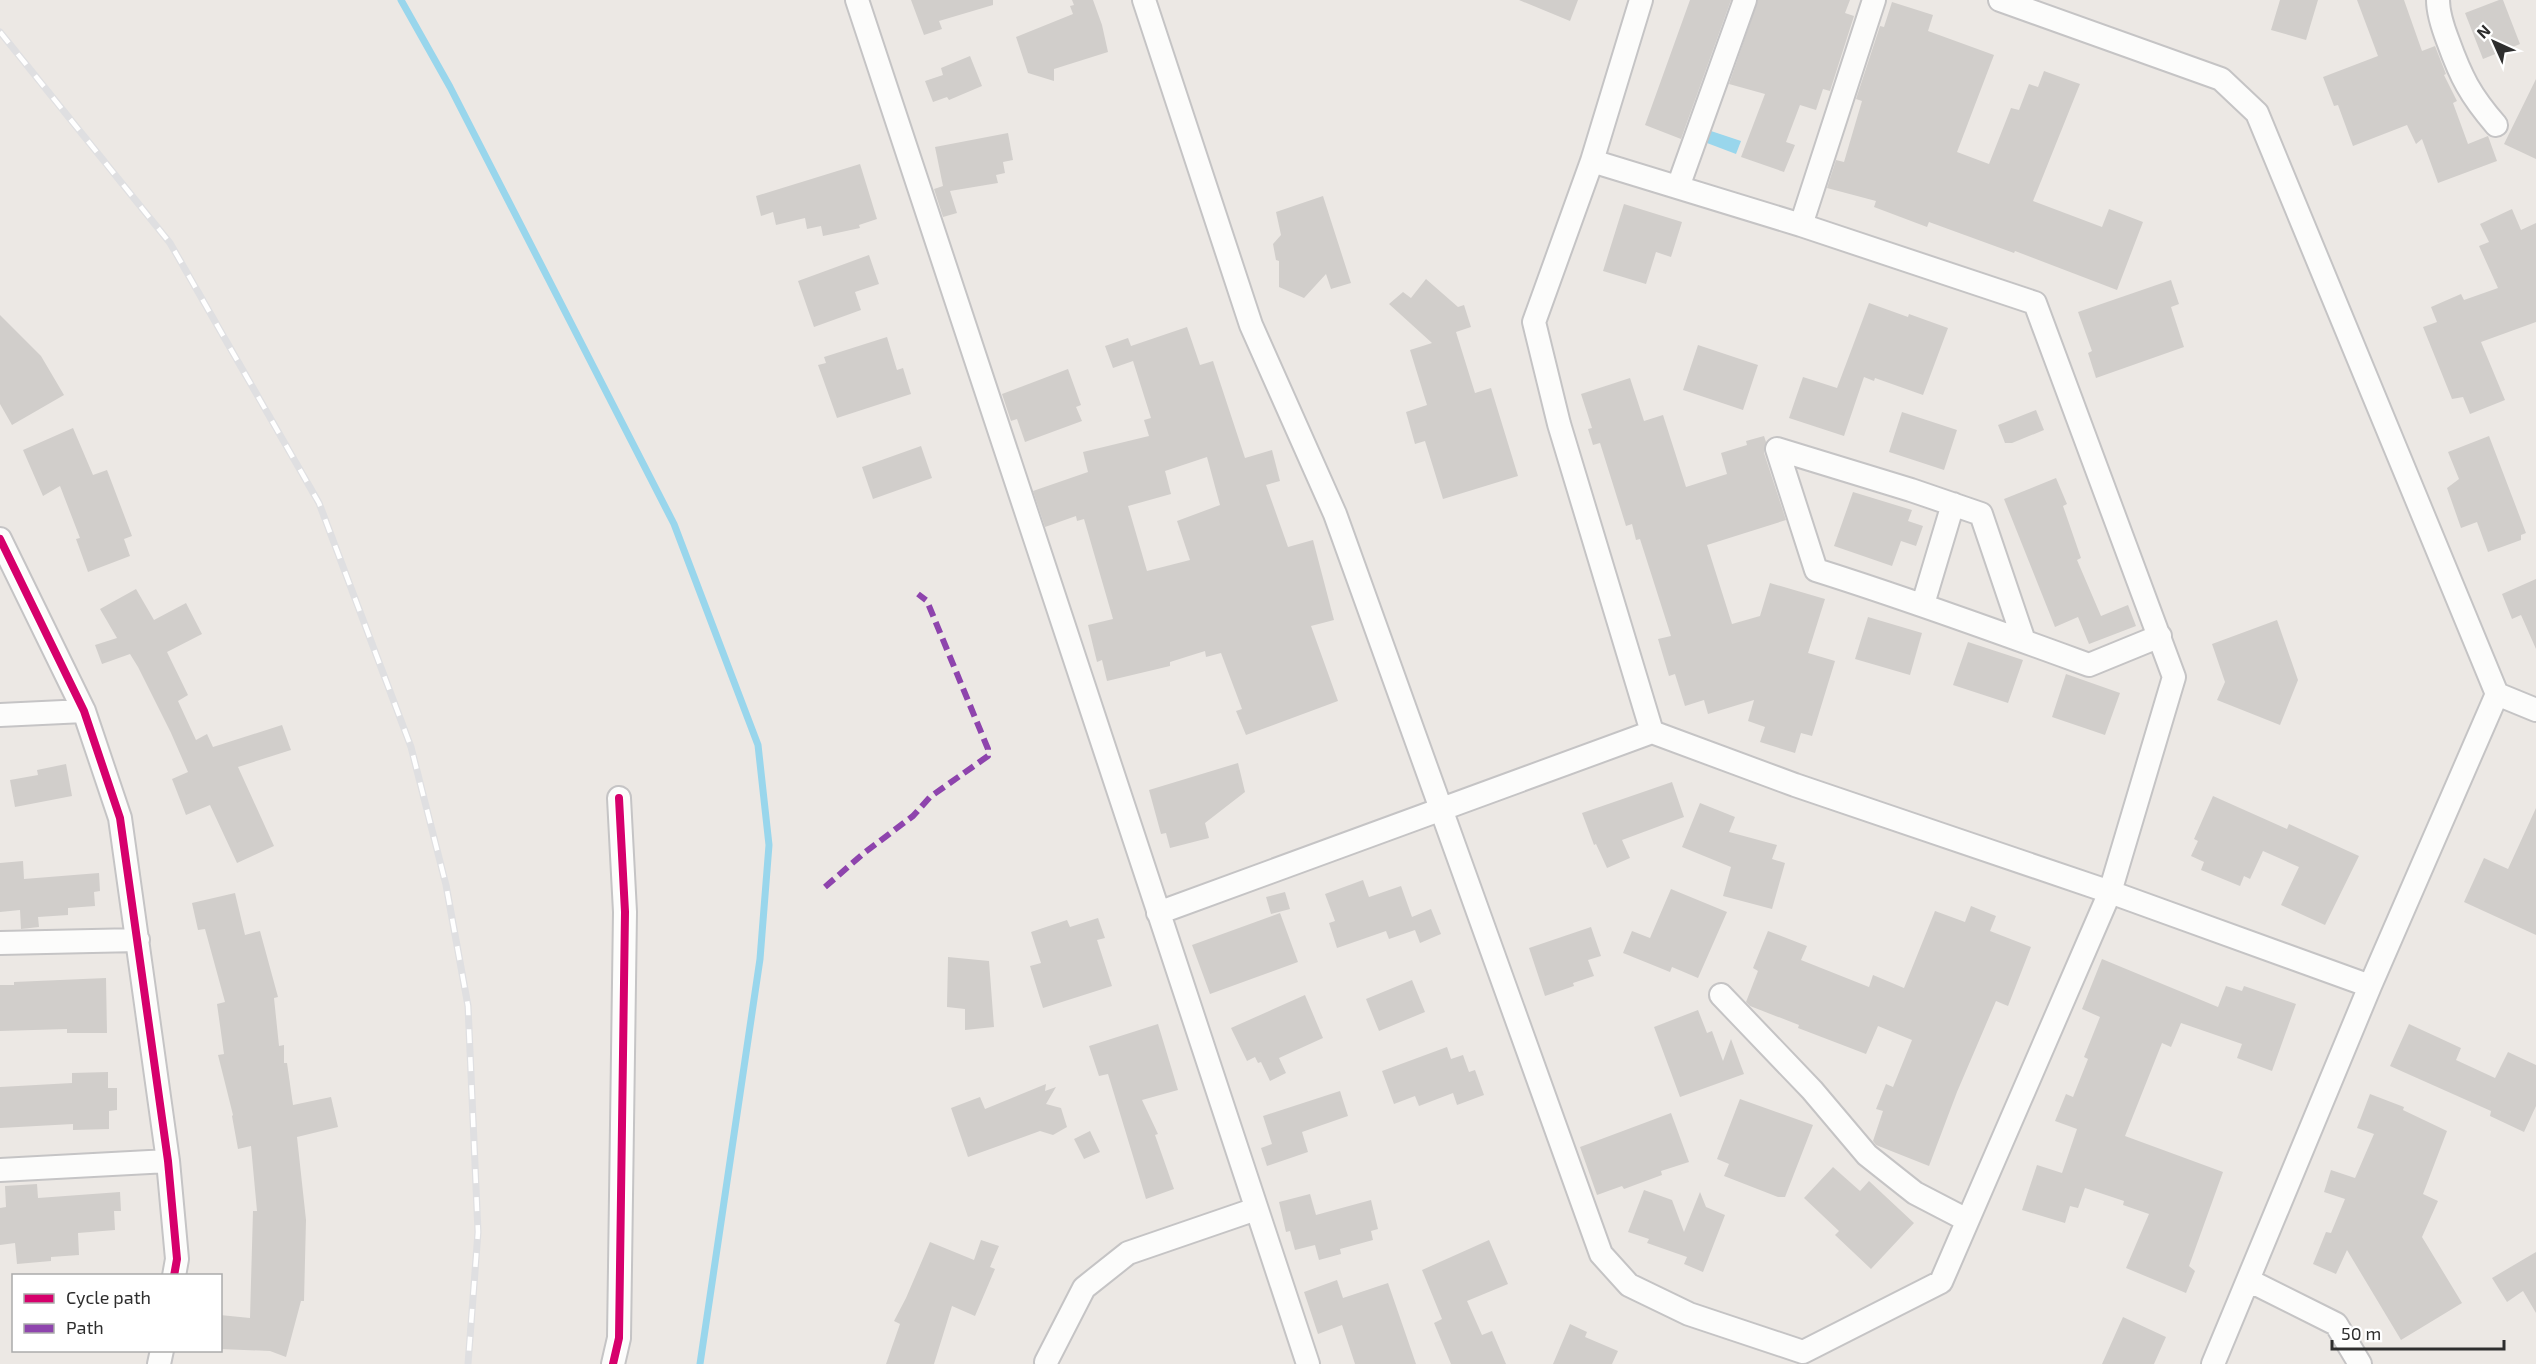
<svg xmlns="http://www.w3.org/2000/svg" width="2536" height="1364" font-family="'Exo 2',sans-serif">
  <rect width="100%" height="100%" fill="#ece8e4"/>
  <!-- water -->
  <path fill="#99d6ec" d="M 1711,131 L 1741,141 L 1736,154 L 1707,143 Z"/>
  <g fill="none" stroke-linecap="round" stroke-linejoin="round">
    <!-- stream -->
    <path stroke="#99d6ec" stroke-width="7" d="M 401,0 L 450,87 L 674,524 L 758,745 L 769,845 L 760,959 L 700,1364"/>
  </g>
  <!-- building -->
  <path fill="#d1cecb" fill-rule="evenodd" d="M 911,0 L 993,0 L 993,5 L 939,21 L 942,29 L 924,35 Z
    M 1072,0 L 1093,0 L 1102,25 L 1108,52 L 1054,69 L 1054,81 L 1028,73 L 1016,37 L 1073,14 L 1070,6 L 1074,5 Z
    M 1519,0 L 1578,0 L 1570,21 Z
    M 1690,0 L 1731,0 L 1681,139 L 1645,125 Z
    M 1758,0 L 1850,0 L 1845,13 L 1854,16 L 1830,91 L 1823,89 L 1816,110 L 1800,105 L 1786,142 L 1795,145 L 1784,172 L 1741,157 L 1765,94 L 1729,84 Z
    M 2280,0 L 2318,0 L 2306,40 L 2271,30 Z
    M 2357,0 L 2404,0 L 2422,51 L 2435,46 L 2446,74 L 2444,75 L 2457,101 L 2453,103 L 2468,144 L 2488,136 L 2497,161 L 2438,183 L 2422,139 L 2416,144 L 2407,125 L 2353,146 L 2338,105 L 2334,106 L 2323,77 L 2378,56 Z
    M 2499,0 L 2503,0 L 2520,44 L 2483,59 L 2465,13 Z
    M 1892,2 L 1933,15 L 1928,31 L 1994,55 L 1957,152 L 1989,164 L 2011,108 L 2019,110 L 2029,84 L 2038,87 L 2044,71 L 2080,84 L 2033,201 L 2102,227 L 2109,209 L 2143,222 L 2117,290 L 2015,251 L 2014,253 L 1929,222 L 1927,227 L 1874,207 L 1876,201 L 1827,188 L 1836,160 L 1844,162 L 1862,101 L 1856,99 L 1880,26 L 1884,27 Z
    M 970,56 L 982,86 L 949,100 L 947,97 L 933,102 L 925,81 L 943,75 L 941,68 Z
    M 2536,79 L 2536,159 L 2504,144 Z
    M 1008,133 L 1013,160 L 1003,162 L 1005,173 L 996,175 L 998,183 L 950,191 L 957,213 L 943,217 L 934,189 L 943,186 L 935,147 Z
    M 860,164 L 877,219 L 859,225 L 860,228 L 823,236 L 821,226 L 807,229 L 805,218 L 776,225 L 773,212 L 761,216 L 756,196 Z
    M 1323,196 L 1351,283 L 1331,289 L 1326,274 L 1304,298 L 1279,287 L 1279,261 L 1276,260 L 1273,244 L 1281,235 L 1276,212 Z
    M 1624,204 L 1682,222 L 1671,257 L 1656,252 L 1646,284 L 1603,271 Z
    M 2512,209 L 2521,230 L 2536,223 L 2536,322 L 2481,342 L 2505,400 L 2470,414 L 2463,397 L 2452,399 L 2423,327 L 2437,322 L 2431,307 L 2461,294 L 2464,300 L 2498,288 L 2479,246 L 2489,242 L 2480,224 Z
    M 869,255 L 879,284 L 855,292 L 861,310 L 814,327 L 798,281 Z
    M 1426,279 L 1458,307 L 1464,305 L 1471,327 L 1456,332 L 1475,393 L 1491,388 L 1518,476 L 1443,499 L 1425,441 L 1415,444 L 1406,412 L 1427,405 L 1410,350 L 1432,343 L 1389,304 L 1403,292 L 1411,298 Z
    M 2171,280 L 2179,304 L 2171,307 L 2184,347 L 2096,378 L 2088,353 L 2092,351 L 2078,312 Z
    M 1869,303 L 1908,317 L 1909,314 L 1948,328 L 1923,395 L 1875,378 L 1874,381 L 1864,377 L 1844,436 L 1789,418 L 1803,377 L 1837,388 Z
    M 0,315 L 41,356 L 64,395 L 12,425 L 0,404 Z
    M 1187,327 L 1200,365 L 1213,361 L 1245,458 L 1272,450 L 1280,481 L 1266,485 L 1288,547 L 1313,540 L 1334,620 L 1311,626 L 1338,701 L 1246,735 L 1236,711 L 1242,709 L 1221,653 L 1206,657 L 1205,651 L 1170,662 L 1170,666 L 1107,681 L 1102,660 L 1097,662 L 1088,625 L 1113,619 L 1084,519 L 1077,521 L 1076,516 L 1045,527 L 1033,491 L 1088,472 L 1083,452 L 1149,436 L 1144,420 L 1151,418 L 1133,361 L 1113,368 L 1105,346 L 1128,338 L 1131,346 ZM 1207,457 L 1220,505 L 1177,521 L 1190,560 L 1147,571 L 1128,506 L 1171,494 L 1165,471 Z
    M 887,337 L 897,370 L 903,368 L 911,394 L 837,418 L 818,365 L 826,363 L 824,357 Z
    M 1698,345 L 1758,365 L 1743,410 L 1683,390 Z
    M 1068,369 L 1081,405 L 1076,407 L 1082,421 L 1025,442 L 1017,419 L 1011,421 L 1002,394 Z
    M 1630,378 L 1644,421 L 1663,415 L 1686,487 L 1727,474 L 1721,453 L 1747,445 L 1746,441 L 1764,436 L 1766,442 L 1764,453 L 1786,520 L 1707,545 L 1732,624 L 1760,616 L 1770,583 L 1825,599 L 1808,653 L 1835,661 L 1812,736 L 1801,733 L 1795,753 L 1760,742 L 1765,727 L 1748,721 L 1754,700 L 1708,714 L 1704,700 L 1685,706 L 1675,674 L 1669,676 L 1658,639 L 1671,636 L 1640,539 L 1636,540 L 1632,524 L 1626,526 L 1600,443 L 1593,445 L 1588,429 L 1592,428 L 1581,394 Z
    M 2036,410 L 2044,430 L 2012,443 L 2005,443 L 1998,425 Z
    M 1902,412 L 1957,430 L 1944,470 L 1889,452 Z
    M 73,428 L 93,475 L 107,470 L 132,536 L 124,539 L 130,556 L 88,572 L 76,539 L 80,538 L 60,486 L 43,496 L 23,450 Z
    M 2489,436 L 2526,533 L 2521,535 L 2521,540 L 2488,552 L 2477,522 L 2461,528 L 2447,488 L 2459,479 L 2448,452 Z
    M 921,446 L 932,478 L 873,499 L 862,467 Z
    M 2056,478 L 2067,504 L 2063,506 L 2081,558 L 2077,560 L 2101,616 L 2128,605 L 2136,626 L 2089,644 L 2078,617 L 2055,627 L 2004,499 Z
    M 1853,492 L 1912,510 L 1908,521 L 1923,526 L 1916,546 L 1901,541 L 1892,566 L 1834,546 Z
    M 2536,579 L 2536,649 L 2521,615 L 2512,619 L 2502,594 Z
    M 136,589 L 154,620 L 186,603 L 202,634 L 167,652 L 188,695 L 178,701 L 196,740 L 207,734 L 213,747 L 282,725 L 291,750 L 238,767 L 274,846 L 237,863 L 210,805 L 186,815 L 172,779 L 188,772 L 171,733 L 138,667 L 130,654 L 102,664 L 95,645 L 117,638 L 100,609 Z
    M 1868,617 L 1922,633 L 1910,675 L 1855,659 Z
    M 2277,620 L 2298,680 L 2280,725 L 2217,700 L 2225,682 L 2212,644 Z
    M 1968,642 L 2023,660 L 2008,703 L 1953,685 Z
    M 2066,674 L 2120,693 L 2105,735 L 2052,717 Z
    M 1238,763 L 1245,792 L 1205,823 L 1209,838 L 1170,848 L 1166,833 L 1161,834 L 1149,790 Z
    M 66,764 L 72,796 L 15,807 L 10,780 L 38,775 L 37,770 Z
    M 1672,782 L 1684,817 L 1622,840 L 1630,858 L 1607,868 L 1596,844 L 1594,845 L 1582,813 Z
    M 2213,796 L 2287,829 L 2289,824 L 2359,856 L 2325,925 L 2281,905 L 2299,867 L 2263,851 L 2250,879 L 2244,876 L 2240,886 L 2201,870 L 2204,862 L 2191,856 L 2198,841 L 2194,839 Z
    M 1700,803 L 1735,817 L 1729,832 L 1777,845 L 1772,859 L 1785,863 L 1772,909 L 1723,896 L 1731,867 L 1682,847 Z
    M 2536,808 L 2536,935 L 2464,902 L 2484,858 L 2508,869 Z
    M 23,861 L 24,879 L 99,873 L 100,891 L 94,892 L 95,906 L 68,908 L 68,915 L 38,917 L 39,927 L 21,929 L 20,910 L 0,912 L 0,863 Z
    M 1363,880 L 1369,897 L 1401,886 L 1412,917 L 1431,909 L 1441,934 L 1420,943 L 1415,930 L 1389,939 L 1386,931 L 1337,948 L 1329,923 L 1335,921 L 1325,894 Z
    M 1671,889 L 1727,912 L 1698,978 L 1672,967 L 1670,972 L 1623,953 L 1632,931 L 1650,938 Z
    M 1285,892 L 1290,909 L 1271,914 L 1266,897 Z
    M 235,893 L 245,935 L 260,931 L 278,997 L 274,998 L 279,1046 L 284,1045 L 284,1063 L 287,1063 L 293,1105 L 331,1097 L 338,1127 L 297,1137 L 306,1220 L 304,1301 L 301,1301 L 286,1357 L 270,1351 L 220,1349 L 220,1315 L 250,1318 L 253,1211 L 257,1211 L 251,1146 L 238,1149 L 232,1116 L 233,1115 L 218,1055 L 224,1054 L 217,1004 L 225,1002 L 205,929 L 198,930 L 192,903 Z
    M 1971,906 L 1996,916 L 1990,931 L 2031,947 L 2008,1006 L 1996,1001 L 1957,1092 L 1929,1166 L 1876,1145 L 1873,1141 L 1883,1111 L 1876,1109 L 1886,1084 L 1893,1087 L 1912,1040 L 1878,1026 L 1866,1054 L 1798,1028 L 1799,1025 L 1750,1006 L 1746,1002 L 1758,971 L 1753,968 L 1768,931 L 1807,946 L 1801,960 L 1869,987 L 1873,975 L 1904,988 L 1935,911 L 1965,922 Z
    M 1280,913 L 1298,962 L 1210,994 L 1192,945 Z
    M 1098,918 L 1105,938 L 1097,940 L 1112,986 L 1043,1008 L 1030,966 L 1041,963 L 1031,932 L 1067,920 L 1070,927 Z
    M 1591,927 L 1601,956 L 1588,960 L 1594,976 L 1573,983 L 1574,986 L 1545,996 L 1529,948 Z
    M 948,957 L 989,961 L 994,1027 L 965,1030 L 965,1009 L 947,1007 Z
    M 2102,959 L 2218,1007 L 2226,986 L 2242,991 L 2244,986 L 2296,1004 L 2272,1071 L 2237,1058 L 2242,1044 L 2181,1023 L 2171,1047 L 2162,1043 L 2125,1136 L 2223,1172 L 2189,1266 L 2195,1271 L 2186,1293 L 2126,1268 L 2149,1214 L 2123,1205 L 2124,1201 L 2085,1188 L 2078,1208 L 2070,1206 L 2065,1223 L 2022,1210 L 2037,1165 L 2062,1173 L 2077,1129 L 2055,1121 L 2066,1094 L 2073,1097 L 2088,1059 L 2084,1057 L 2100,1017 L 2082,1009 Z
    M 106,978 L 107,1033 L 67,1033 L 67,1029 L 0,1031 L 0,985 L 14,985 L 14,982 Z
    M 1412,980 L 1425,1012 L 1379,1031 L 1366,999 Z
    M 1305,995 L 1323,1038 L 1279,1058 L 1286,1073 L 1270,1081 L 1261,1062 L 1258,1063 L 1255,1057 L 1247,1061 L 1231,1028 Z
    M 1698,1010 L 1707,1033 L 1712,1031 L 1723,1061 L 1731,1039 L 1744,1074 L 1680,1097 L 1654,1027 Z
    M 1158,1024 L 1178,1090 L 1142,1100 L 1158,1134 L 1155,1135 L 1174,1189 L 1146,1199 L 1108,1074 L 1099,1076 L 1089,1046 Z
    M 2409,1024 L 2461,1048 L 2456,1060 L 2495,1078 L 2508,1052 L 2536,1065 L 2536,1106 L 2524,1132 L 2490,1116 L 2491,1111 L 2390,1066 Z
    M 1447,1047 L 1451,1059 L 1463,1055 L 1469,1072 L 1475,1070 L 1484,1095 L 1457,1105 L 1453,1093 L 1419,1106 L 1415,1096 L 1394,1104 L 1382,1071 Z
    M 108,1072 L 108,1088 L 117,1088 L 117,1110 L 109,1111 L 109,1129 L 73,1130 L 73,1124 L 0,1128 L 0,1087 L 72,1083 L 72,1073 Z
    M 1046,1084 L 1045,1091 L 1056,1087 L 1046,1104 L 1061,1108 L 1067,1127 L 1053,1135 L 1040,1131 L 968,1157 L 951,1108 L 980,1097 L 985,1109 Z
    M 1340,1091 L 1348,1116 L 1302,1132 L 1308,1152 L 1267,1166 L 1261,1148 L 1272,1144 L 1263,1116 Z
    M 2370,1094 L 2404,1107 L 2403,1110 L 2447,1131 L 2423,1194 L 2438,1201 L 2422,1237 L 2462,1303 L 2401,1340 L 2347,1250 L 2336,1274 L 2313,1264 L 2326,1232 L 2331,1233 L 2345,1199 L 2324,1192 L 2331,1170 L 2355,1178 L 2374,1134 L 2357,1128 Z
    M 1740,1099 L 1813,1125 L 1785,1197 L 1778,1197 L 1724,1176 L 1729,1164 L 1717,1159 Z
    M 1671,1113 L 1689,1162 L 1661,1171 L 1662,1175 L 1624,1189 L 1622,1186 L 1597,1195 L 1580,1147 Z
    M 1090,1131 L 1100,1152 L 1084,1159 L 1074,1139 Z
    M 1833,1167 L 1860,1191 L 1869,1181 L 1914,1223 L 1871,1269 L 1835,1235 L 1839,1231 L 1804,1198 Z
    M 37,1184 L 38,1198 L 120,1192 L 121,1211 L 114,1211 L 115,1230 L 78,1233 L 79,1255 L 51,1257 L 51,1261 L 17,1264 L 15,1243 L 0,1245 L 0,1208 L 6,1207 L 5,1186 Z
    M 1644,1190 L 1672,1200 L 1684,1232 L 1700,1192 L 1706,1207 L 1725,1215 L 1703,1272 L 1684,1264 L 1687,1257 L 1647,1243 L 1649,1239 L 1628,1232 Z
    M 1310,1194 L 1316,1215 L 1371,1200 L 1378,1229 L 1371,1231 L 1373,1240 L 1340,1249 L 1341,1254 L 1319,1260 L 1315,1245 L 1295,1250 L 1290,1231 L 1286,1232 L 1279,1202 Z
    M 981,1240 L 999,1246 L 990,1267 L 995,1269 L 975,1316 L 952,1306 L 934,1364 L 886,1364 L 900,1324 L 894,1321 L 906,1298 L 930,1242 L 974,1260 Z
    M 1489,1240 L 1508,1284 L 1467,1301 L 1482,1335 L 1492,1331 L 1506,1364 L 1451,1364 L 1434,1323 L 1442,1319 L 1422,1270 Z
    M 2536,1252 L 2536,1313 L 2523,1291 L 2507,1302 L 2492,1278 Z
    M 1337,1280 L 1343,1298 L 1388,1283 L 1416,1364 L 1355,1364 L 1342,1325 L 1318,1334 L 1304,1292 Z
    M 2123,1317 L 2166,1337 L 2154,1364 L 2102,1364 Z
    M 1570,1324 L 1587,1332 L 1585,1337 L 1618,1351 L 1612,1364 L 1553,1364 Z"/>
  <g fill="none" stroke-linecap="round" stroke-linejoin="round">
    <defs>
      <path id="minor" d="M 857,0 L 1308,1364
        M 1144,0 L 1251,325 L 1335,514 L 1601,1254 L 1629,1285 L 1689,1314 L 1803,1352 L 1941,1282 L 2110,892 L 2174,677 L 2035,303 L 1801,225 L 1592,161
        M 1641,0 L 1592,161 L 1534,322 L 1559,424 L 1652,732 L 1795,785 L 2110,892 L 2370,986
        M 2000,0 L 2221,79 L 2257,113 L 2497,694 L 2536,710
        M 2438,0 C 2438,14 2443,28 2448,41 C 2461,77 2470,95 2496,125
        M 1678,187 L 1745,0
        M 1801,225 L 1874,0
        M 0,539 L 84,711 L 120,818 L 168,1161 L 177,1259 L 174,1276
        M 1923,604 L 1953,504
        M 2024,641 L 1981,514 L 1911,490 L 1777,449 L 1816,570 C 1908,599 1999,632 2089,665 L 2160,636
        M 0,715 L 84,711
        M 1158,913 L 1652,732
        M 0,943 L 138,940
        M 1721,995 L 1812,1090 L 1867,1155 L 1915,1193 L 1967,1220
        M 0,1170 L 168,1161
        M 2248,1280 L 2336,1324 L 2360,1364
        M 1046,1362 L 1084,1288 L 1128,1253 L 1256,1209
        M 159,1364 L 162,1350
        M 613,1364 L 619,1338 L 625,912 L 619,798
        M 2213,1364 L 2370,986 L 2497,694"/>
    </defs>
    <!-- minor casing -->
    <use href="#minor" stroke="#c5c4c5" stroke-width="26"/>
    <!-- minor -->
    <use href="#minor" stroke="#fcfcfb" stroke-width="22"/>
    <defs>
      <path id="rail" d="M 0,32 L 170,243 L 319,503 L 411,747 L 446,885 L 468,1006 L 478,1232 L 468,1364"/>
    </defs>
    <!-- rail casing -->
    <use href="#rail" stroke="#dfdfe1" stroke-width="7"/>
    <!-- rail -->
    <use href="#rail" stroke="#fff" stroke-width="4.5" stroke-dasharray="14" stroke-linecap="butt"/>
    <!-- quiet -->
    <path stroke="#8e44ad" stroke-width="6" stroke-dasharray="12 6" stroke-linecap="butt" d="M 825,887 L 864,853 L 913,816 L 930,797 L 988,756 L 988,749 L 927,601 L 918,594"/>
    <defs>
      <path id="cycleway" d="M 0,539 L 84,711 L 120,818 L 168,1161 L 177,1259 L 174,1276
        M 613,1364 L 619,1338 L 625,912 L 619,798"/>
    </defs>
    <!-- cycleway casing -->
    <use href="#cycleway" stroke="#fff" stroke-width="11"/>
    <!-- cycleway -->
    <use href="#cycleway" stroke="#d6006c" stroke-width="8"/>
  </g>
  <!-- legend -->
  <rect x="12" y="1274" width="210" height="78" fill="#ffffff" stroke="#ababab" stroke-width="1.5"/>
  <rect x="24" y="1294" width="30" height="9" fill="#d6006c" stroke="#ababab" stroke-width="1.5"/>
  <text x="66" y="1304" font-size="18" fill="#2e2e2e">Cycle path</text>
  <rect x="24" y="1324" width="30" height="9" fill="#8e44ad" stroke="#ababab" stroke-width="1.5"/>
  <text x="66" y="1334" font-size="18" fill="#2e2e2e">Path</text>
  <!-- north arrow -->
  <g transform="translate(2494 42) rotate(315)" stroke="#ffffff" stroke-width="4.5" paint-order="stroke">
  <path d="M0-4.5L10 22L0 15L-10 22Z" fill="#2e2e2e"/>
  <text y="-9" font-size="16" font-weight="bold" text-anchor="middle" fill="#2e2e2e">N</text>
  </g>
  <!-- scale -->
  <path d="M2332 1340v9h172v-9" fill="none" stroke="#2e2e2e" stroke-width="3"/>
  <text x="2341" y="1340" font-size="18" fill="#2e2e2e" stroke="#ffffff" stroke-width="4.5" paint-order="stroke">50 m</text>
</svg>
